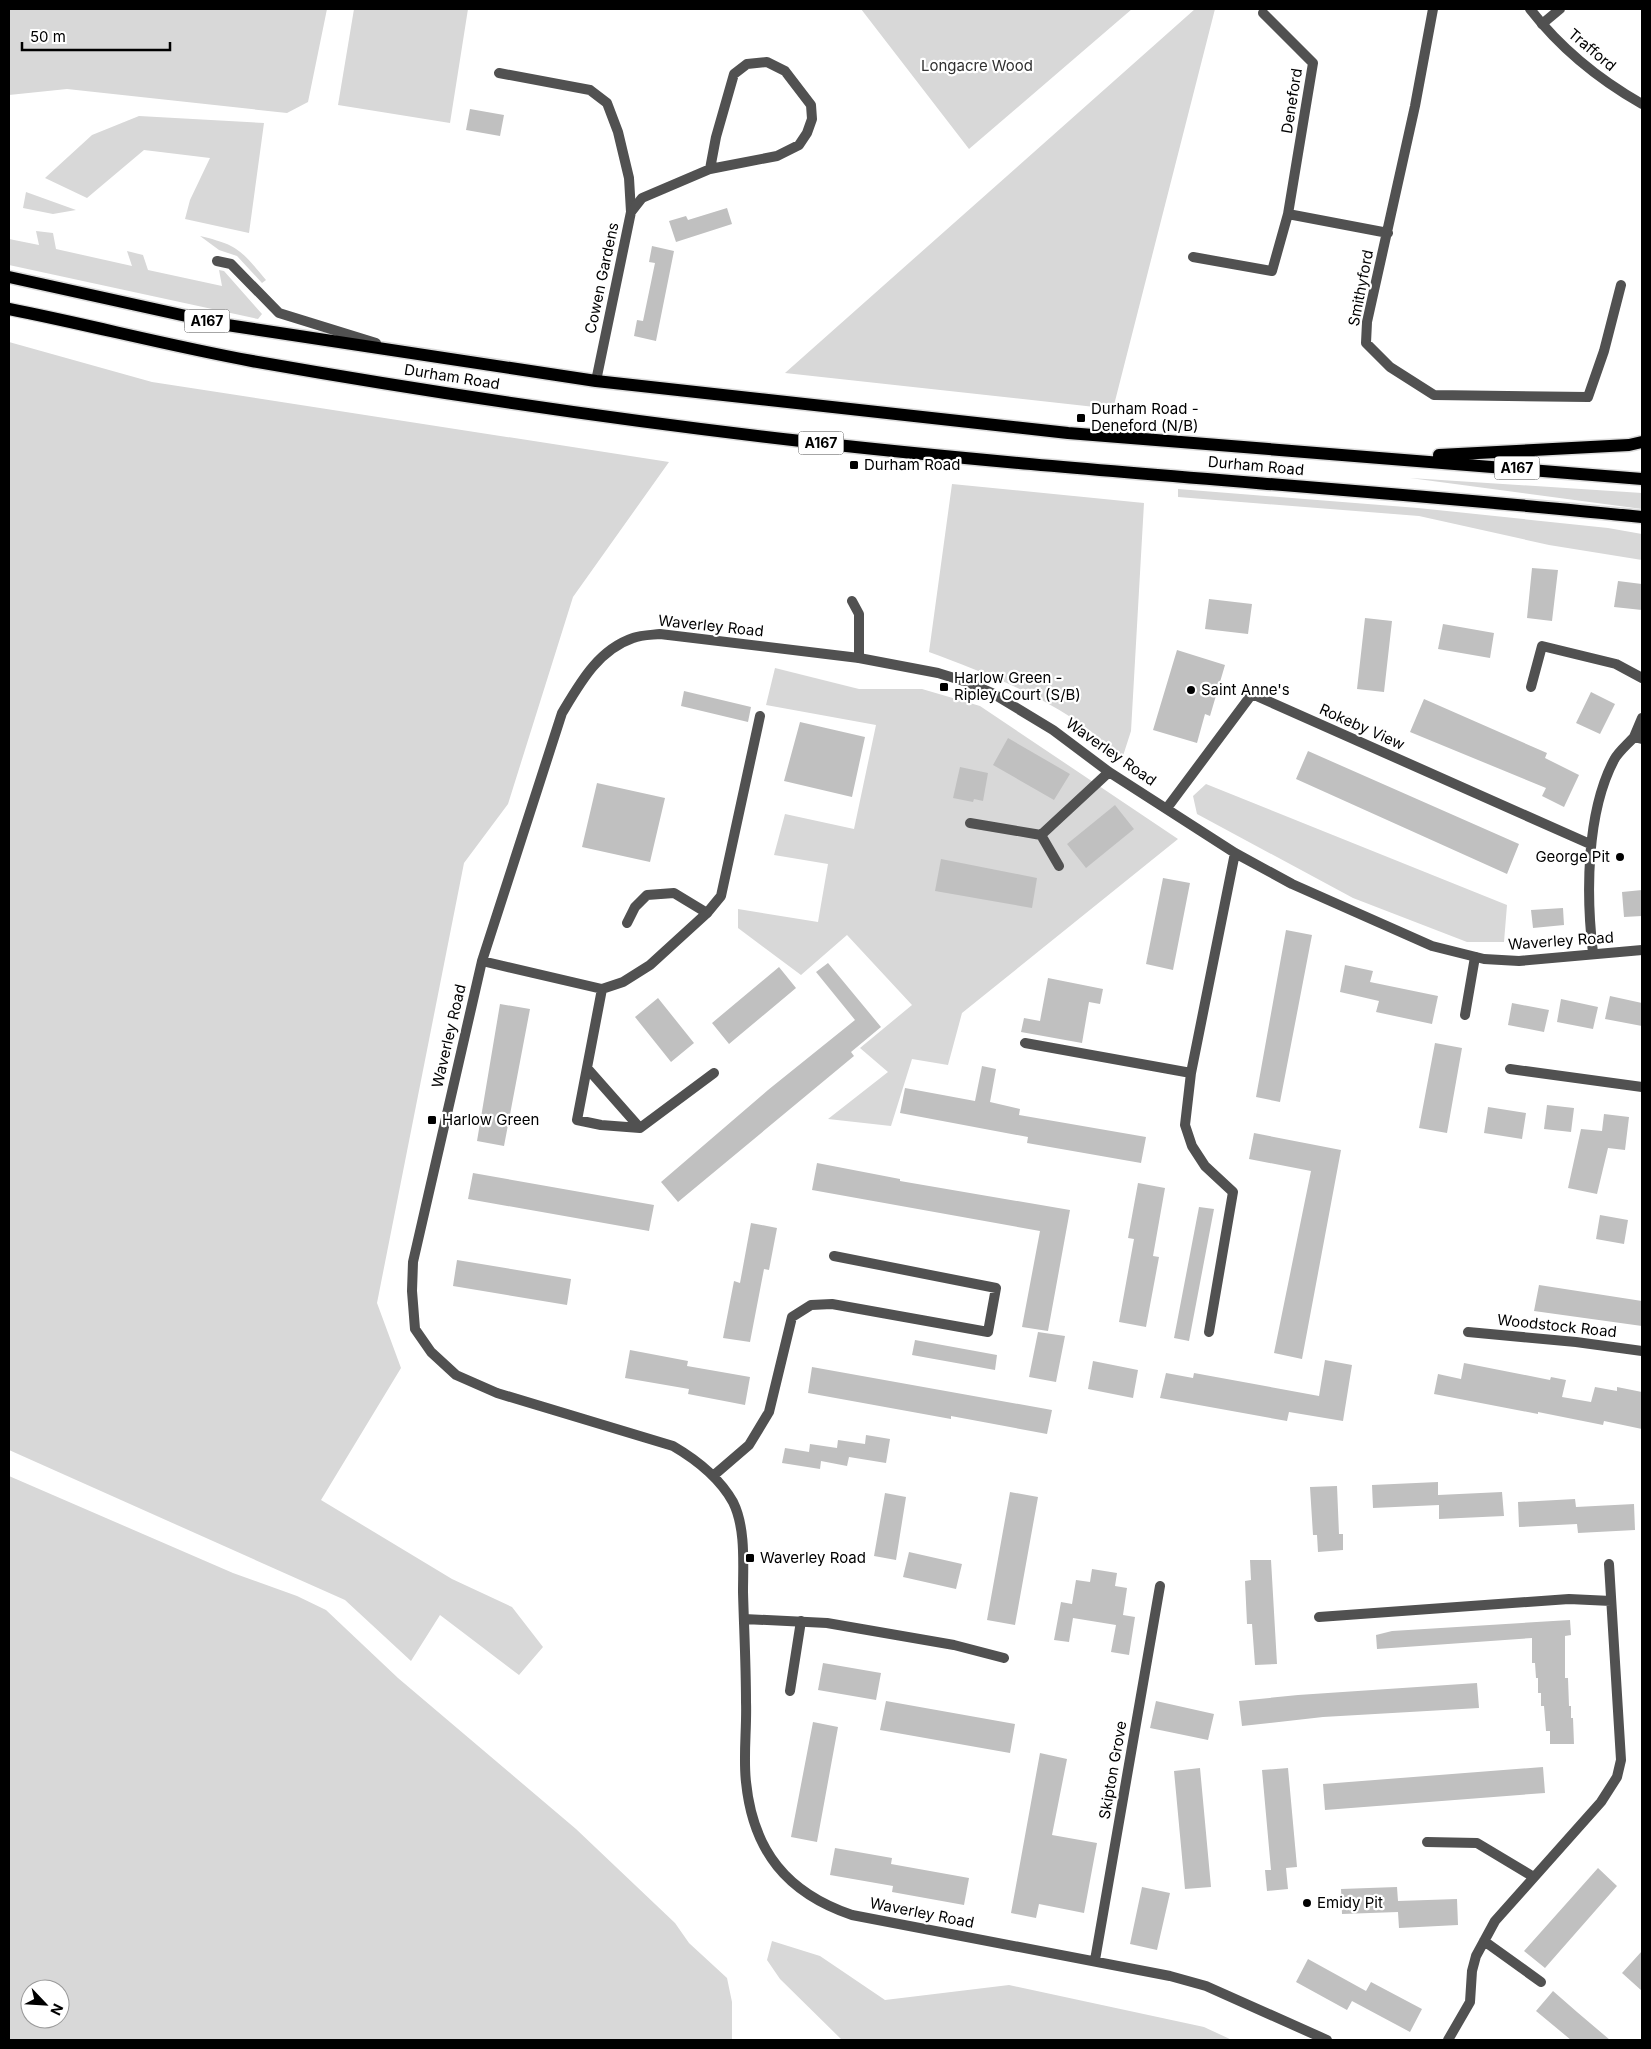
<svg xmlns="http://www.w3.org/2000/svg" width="1651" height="2049" font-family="Inter,sans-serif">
  <rect width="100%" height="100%" fill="#fff"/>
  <!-- green -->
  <path fill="#d8d8d8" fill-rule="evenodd" d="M 9,9 L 327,9 L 308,102 L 287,113 L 67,89 L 9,95 Z
    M 354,9 L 468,9 L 450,123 L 338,105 Z
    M 861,9 L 1132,9 L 969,149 Z
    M 1195,9 L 1215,9 L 1113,409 L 785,373 Z
    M 139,116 L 264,123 L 249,233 L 185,219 L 190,200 L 210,158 L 144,150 L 87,198 L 45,178 L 92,135 Z
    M 26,192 L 76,210 L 53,214 L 23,208 Z
    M 36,231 L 53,233 L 56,249 L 132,266 L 127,251 L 143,255 L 148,270 L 222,286 L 219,270 L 224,271 L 262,314 L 258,319 L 9,265 L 9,239 L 39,245 Z
    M 200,236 C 238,245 241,250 266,280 L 262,283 L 237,256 L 219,250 Z
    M 9,342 L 152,382 L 669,462 L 573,597 L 508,804 L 464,863 L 377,1303 L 401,1368 L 321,1500 L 452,1579 L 512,1607 L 543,1647 L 519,1675 L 440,1615 L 411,1661 L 345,1600 L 9,1450 Z
    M 1410,478 L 1642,493 L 1642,509 Z
    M 952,484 L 1144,503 L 1131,731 L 1122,759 C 1072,706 996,677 929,652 Z
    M 1178,489 L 1418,508 L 1608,528 L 1642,534 L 1642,560 L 1549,545 L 1419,516 L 1178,497 Z
    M 775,668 L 859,689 L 922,689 L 980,706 L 1178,839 L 962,1013 L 948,1065 L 912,1059 L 891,1126 L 828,1119 L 888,1072 L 860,1048 L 912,1005 L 847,935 L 801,975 L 738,928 L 738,909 L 818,922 L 828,864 L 774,855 L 785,814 L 854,829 L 876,725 L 766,705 Z
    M 1206,784 L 1507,905 L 1504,942 L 1467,942 L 1353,898 L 1197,814 L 1193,796 Z
    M 9,1476 L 233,1573 L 297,1596 L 326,1610 L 398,1678 L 576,1829 L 675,1923 L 689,1943 L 727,1978 L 732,2002 L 732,2040 L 9,2040 ZM 30,1989 L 60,1989 L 60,2019 L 30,2019 Z
    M 772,1941 L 820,1956 L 885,2000 L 1009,1985 L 1204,2027 L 1232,2040 L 842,2040 L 780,1979 L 767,1960 Z"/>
  <!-- building -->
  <path fill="#c0c0c0" d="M 470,109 L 504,115 L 500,136 L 466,130 Z
    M 727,208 L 732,224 L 676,242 L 669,221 L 686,216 L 688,220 Z
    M 652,246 L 674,251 L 656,341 L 634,336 L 637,320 L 643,321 L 655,263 L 649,262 Z
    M 1532,568 L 1558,570 L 1552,621 L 1527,618 Z
    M 1618,581 L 1642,584 L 1642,610 L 1614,607 Z
    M 1209,599 L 1252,604 L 1248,634 L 1205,629 Z
    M 1365,618 L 1392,621 L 1384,692 L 1357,689 Z
    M 1443,624 L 1494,633 L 1490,658 L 1438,649 Z
    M 1177,650 L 1225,665 L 1210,716 L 1205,714 L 1197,743 L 1153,730 Z
    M 684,691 L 751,707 L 748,722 L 681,706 Z
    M 1591,692 L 1615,704 L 1600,734 L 1576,723 Z
    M 1424,699 L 1547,753 L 1545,758 L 1579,775 L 1564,807 L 1542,796 L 1546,788 L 1410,732 Z
    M 800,722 L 865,737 L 852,797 L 784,781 Z
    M 1008,738 L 1070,774 L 1054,800 L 993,765 Z
    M 1308,751 L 1519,844 L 1507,874 L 1296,779 Z
    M 960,767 L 988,773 L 983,801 L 974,799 L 973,802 L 953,798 Z
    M 597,783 L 665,798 L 650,862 L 582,847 Z
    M 1115,805 L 1134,829 L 1086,868 L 1067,844 Z
    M 941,859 L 1037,878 L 1032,908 L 935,891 Z
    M 1163,878 L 1190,883 L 1173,970 L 1146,964 Z
    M 1642,890 L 1642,916 L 1624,917 L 1622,892 Z
    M 1563,908 L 1564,925 L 1533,928 L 1531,910 Z
    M 1286,930 L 1312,935 L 1280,1102 L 1256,1097 Z
    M 828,963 L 881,1027 L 851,1052 L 854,1056 L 678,1202 L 661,1182 L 768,1090 L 855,1020 L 816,972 Z
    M 1345,965 L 1373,971 L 1370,982 L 1438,996 L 1432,1024 L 1376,1012 L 1379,1001 L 1340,992 Z
    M 779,967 L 796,988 L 729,1044 L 712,1023 Z
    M 1048,978 L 1103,989 L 1100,1004 L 1089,1002 L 1082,1043 L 1021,1032 L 1024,1018 L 1040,1021 Z
    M 1610,996 L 1642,1003 L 1642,1026 L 1605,1019 Z
    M 658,998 L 694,1043 L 671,1062 L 635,1017 Z
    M 1561,999 L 1598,1007 L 1593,1029 L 1557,1022 Z
    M 1512,1003 L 1549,1010 L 1544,1032 L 1508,1025 Z
    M 500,1004 L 530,1009 L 504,1146 L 477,1141 Z
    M 1435,1043 L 1462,1048 L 1447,1133 L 1419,1128 Z
    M 982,1066 L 996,1069 L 990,1102 L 1020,1109 L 1019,1115 L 1146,1137 L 1141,1163 L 1027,1143 L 1028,1137 L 900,1113 L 905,1088 L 975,1101 Z
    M 1547,1105 L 1574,1108 L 1571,1132 L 1544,1129 Z
    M 1488,1107 L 1526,1113 L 1522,1139 L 1484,1133 Z
    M 1604,1114 L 1629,1117 L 1625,1150 L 1608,1148 L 1597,1194 L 1568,1188 L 1581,1129 L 1602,1131 Z
    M 1254,1133 L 1341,1150 L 1302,1359 L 1274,1353 L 1311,1171 L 1249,1159 Z
    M 817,1163 L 900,1179 L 900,1181 L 1070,1210 L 1048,1331 L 1022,1327 L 1040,1231 L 812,1190 Z
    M 473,1173 L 654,1205 L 649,1231 L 468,1199 Z
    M 1138,1183 L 1165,1188 L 1153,1256 L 1159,1257 L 1146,1327 L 1119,1322 L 1134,1239 L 1128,1238 Z
    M 1199,1207 L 1214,1209 L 1189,1341 L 1174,1338 Z
    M 1600,1215 L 1628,1220 L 1624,1244 L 1596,1239 Z
    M 751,1223 L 777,1228 L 769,1270 L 764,1269 L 750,1342 L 723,1338 L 734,1281 L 740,1283 Z
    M 457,1260 L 571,1279 L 567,1305 L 453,1286 Z
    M 1539,1285 L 1642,1301 L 1642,1326 L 1534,1311 Z
    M 1038,1332 L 1065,1336 L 1056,1382 L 1029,1377 Z
    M 915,1340 L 997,1355 L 995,1370 L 912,1355 Z
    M 630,1350 L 688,1361 L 687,1366 L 750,1377 L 745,1405 L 688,1394 L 689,1389 L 625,1378 Z
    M 1325,1360 L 1352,1365 L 1343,1421 L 1289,1412 L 1287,1421 L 1160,1398 L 1166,1373 L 1193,1378 L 1194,1373 L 1319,1396 Z
    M 1093,1361 L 1138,1370 L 1133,1398 L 1088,1389 Z
    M 1464,1363 L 1550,1380 L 1551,1377 L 1566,1380 L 1562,1397 L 1591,1402 L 1595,1387 L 1617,1391 L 1617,1387 L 1642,1392 L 1642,1429 L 1604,1421 L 1603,1425 L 1538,1412 L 1538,1414 L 1434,1394 L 1438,1374 L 1461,1379 Z
    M 812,1367 L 1052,1410 L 1047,1434 L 951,1416 L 951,1419 L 808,1393 Z
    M 866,1435 L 890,1439 L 886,1463 L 849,1457 L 847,1466 L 821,1461 L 820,1469 L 782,1463 L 785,1448 L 809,1452 L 810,1444 L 837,1448 L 838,1440 L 865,1444 Z
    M 1438,1482 L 1438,1495 L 1502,1492 L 1504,1516 L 1439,1519 L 1439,1505 L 1373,1508 L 1372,1485 Z
    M 1337,1486 L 1339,1534 L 1343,1534 L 1343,1550 L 1318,1552 L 1317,1535 L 1313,1535 L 1310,1487 Z
    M 1010,1492 L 1038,1497 L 1015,1625 L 987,1620 Z
    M 885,1493 L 906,1497 L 896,1560 L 874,1556 Z
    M 1575,1499 L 1576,1507 L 1634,1504 L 1635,1530 L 1578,1533 L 1577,1524 L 1519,1527 L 1518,1502 Z
    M 909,1552 L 962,1564 L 956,1589 L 903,1577 Z
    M 1250,1560 L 1271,1560 L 1277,1664 L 1255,1665 L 1252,1624 L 1247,1624 L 1245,1581 L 1251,1580 Z
    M 1092,1569 L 1117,1573 L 1115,1586 L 1127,1588 L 1123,1615 L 1135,1617 L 1129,1655 L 1111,1652 L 1116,1625 L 1073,1618 L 1069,1642 L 1054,1640 L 1061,1602 L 1072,1604 L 1076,1580 L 1090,1582 Z
    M 1570,1620 L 1571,1635 L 1565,1636 L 1565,1678 L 1568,1678 L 1569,1706 L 1571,1706 L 1571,1718 L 1573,1718 L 1574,1744 L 1550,1744 L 1550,1731 L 1546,1731 L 1544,1706 L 1541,1706 L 1541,1693 L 1538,1693 L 1538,1678 L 1536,1678 L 1535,1663 L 1532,1663 L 1532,1638 L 1377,1649 L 1376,1635 L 1392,1631 Z
    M 823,1663 L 881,1673 L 876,1700 L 818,1690 Z
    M 1477,1683 L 1479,1708 L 1323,1717 L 1242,1726 L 1239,1701 L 1298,1695 Z
    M 886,1701 L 1015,1724 L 1010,1753 L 880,1730 Z
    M 1156,1701 L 1214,1714 L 1208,1740 L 1150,1728 Z
    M 813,1722 L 838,1727 L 817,1842 L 791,1837 Z
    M 1040,1753 L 1067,1759 L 1052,1835 L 1097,1843 L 1084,1913 L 1039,1904 L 1036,1918 L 1011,1913 Z
    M 1543,1767 L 1545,1793 L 1325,1810 L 1323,1784 Z
    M 1200,1768 L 1211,1887 L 1185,1889 L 1174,1771 Z
    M 1288,1768 L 1297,1867 L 1286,1868 L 1288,1889 L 1267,1891 L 1265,1870 L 1271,1870 L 1262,1770 Z
    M 835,1848 L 892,1858 L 891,1864 L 969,1878 L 964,1905 L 892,1892 L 893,1886 L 830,1875 Z
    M 1598,1868 L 1617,1886 L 1545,1968 L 1524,1951 Z
    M 1142,1887 L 1170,1893 L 1157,1950 L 1130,1944 Z
    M 1397,1887 L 1398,1901 L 1457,1899 L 1458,1925 L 1399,1928 L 1398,1912 L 1342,1914 L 1341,1889 Z
    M 1642,1951 L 1642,1991 L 1622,1973 Z
    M 1308,1959 L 1366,1991 L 1371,1982 L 1422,2009 L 1410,2032 L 1352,2001 L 1347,2010 L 1296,1982 Z
    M 1553,1991 L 1577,2012 L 1610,2040 L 1571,2040 L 1536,2011 Z"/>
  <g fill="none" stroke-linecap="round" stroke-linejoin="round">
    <defs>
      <path id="primary" d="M 9,277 L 227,325 L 596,381 L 1068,433 L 1642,479
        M 9,309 C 90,325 170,346 252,361 C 434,393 617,420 801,441 C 1081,473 1362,488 1642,517
        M 1439,455 L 1629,445 L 1642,442"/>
    </defs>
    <!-- primary casing -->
    <use href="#primary" stroke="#dbdbdb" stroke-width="15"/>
    <!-- service -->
    <path stroke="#515151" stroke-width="10" d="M 499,73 L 590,90 L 607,103 L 618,132 L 629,178 L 631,212
      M 217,261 L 231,264 L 279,313 L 376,343
      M 852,601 L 859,614 L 859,658
      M 627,923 L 635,907 L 647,895 L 674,893 L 707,913
      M 1465,1015 L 1475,957
      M 790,1691 L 801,1621"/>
    <!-- minor -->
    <path stroke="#515151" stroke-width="10" d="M 1433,9 L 1415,106 L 1367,322 L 1366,343 L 1390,367 L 1434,395 L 1588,397 L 1604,351 L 1621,285
      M 1542,24 L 1560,9
      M 1288,214 L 1388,233
      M 1193,257 L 1272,271 L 1288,214 L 1313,63 L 1263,13
      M 596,381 L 631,212 L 642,198 L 710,169 L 777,156 L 799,145 L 807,133 L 812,119 L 811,105 L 785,71 L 767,62 L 747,64 L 734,74 L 716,137 L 710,169
      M 1531,687 L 1542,646 L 1616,664 L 1642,678
      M 1634,737 L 1642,718
      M 1167,808 L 1252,694 L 1590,844
      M 970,823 L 1041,835 L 1109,772
      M 1041,835 L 1059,866
      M 1593,953 C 1586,895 1586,813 1614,760 C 1618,752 1628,744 1634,737 L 1642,739
      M 482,961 L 602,989 L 623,982 L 650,965 L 707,913 L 721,896 L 760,716
      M 602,989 L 577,1120 L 601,1125 L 640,1128 L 714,1073
      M 1025,1043 L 1191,1073
      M 587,1068 L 640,1128
      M 1510,1069 L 1642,1087
      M 1209,1332 L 1233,1192 L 1205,1166 L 1192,1146 L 1185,1125 L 1191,1073 L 1235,853
      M 1468,1332 L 1576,1342 L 1642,1351
      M 713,1476 L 749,1445 L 769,1412 L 792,1317 L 811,1305 L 832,1304 L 988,1332 L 996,1288 L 834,1256
      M 1319,1617 L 1569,1599 L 1611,1601
      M 744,1619 L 827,1623 L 954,1645 L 1004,1658
      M 1427,1842 L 1477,1843 L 1532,1876
      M 1484,1941 L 1541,1982
      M 1095,1960 L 1160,1586
      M 1327,2040 L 1206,1986 L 1170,1976 L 852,1915 C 787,1893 753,1851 746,1782 C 743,1756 747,1728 746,1702 C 746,1665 744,1629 743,1592 C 743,1565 746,1528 733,1502 C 719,1477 697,1460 673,1446 L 497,1393 L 456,1375 L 431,1352 L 415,1329 L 412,1291 L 413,1262 L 482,961 L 562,713 C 580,683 598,650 633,638 C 641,635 651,635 660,634 L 859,658 L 938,673 L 967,682 L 992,693 L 1053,730 L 1109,772 L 1235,853 L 1292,884 L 1432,946 L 1484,959 L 1519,961 L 1642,950
      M 1448,2040 L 1470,2002 L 1472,1971 L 1476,1956 L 1495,1921 L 1601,1802 L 1617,1777 L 1621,1760 L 1609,1564"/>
    <!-- tertiary -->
    <path stroke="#515151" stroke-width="10" d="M 1530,9 C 1561,49 1598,79 1642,104"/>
    <!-- primary -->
    <use href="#primary" stroke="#000" stroke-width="12"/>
  </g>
  <!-- markers -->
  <g fill="#000" stroke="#fff" stroke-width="2">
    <rect x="1076" y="413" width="10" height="10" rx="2.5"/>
    <rect x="849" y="460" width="10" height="10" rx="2.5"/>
    <rect x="939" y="682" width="10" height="10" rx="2.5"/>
    <circle cx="1191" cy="690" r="5"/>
    <circle cx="1620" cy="857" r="5"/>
    <rect x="427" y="1115" width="10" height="10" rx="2.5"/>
    <rect x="745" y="1553" width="10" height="10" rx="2.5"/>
    <circle cx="1307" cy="1903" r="5"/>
  </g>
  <g text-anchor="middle" stroke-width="4.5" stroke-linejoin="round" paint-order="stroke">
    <!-- shield labels -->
    <g fill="#fff" stroke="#4c4c4c" stroke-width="1">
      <rect x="184.5" y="309.5" width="45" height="23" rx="4"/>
      <rect x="798.5" y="431.5" width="45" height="23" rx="4"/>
      <rect x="1494.5" y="456.5" width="45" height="23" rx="4"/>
    </g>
    <g font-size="14" font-weight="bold" fill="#000">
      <text x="207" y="326">A167</text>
      <text x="821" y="448">A167</text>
      <text x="1517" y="473">A167</text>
    </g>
    <!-- street labels -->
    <g font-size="15" fill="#000" stroke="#fff">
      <text transform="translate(1592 50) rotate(40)" y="5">Trafford</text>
      <text transform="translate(1292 101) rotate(-81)" y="5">Deneford</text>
      <text transform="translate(602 278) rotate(-78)" y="5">Cowen Gardens</text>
      <text transform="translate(1361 288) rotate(-79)" y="5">Smithyford</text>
      <text transform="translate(452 377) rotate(9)" y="5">Durham Road</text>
      <text transform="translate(1256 466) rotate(5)" y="5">Durham Road</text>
      <text transform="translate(711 626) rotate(6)" y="5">Waverley Road</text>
      <text transform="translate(1362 727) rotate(24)" y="5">Rokeby View</text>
      <text transform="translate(1111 752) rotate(35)" y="5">Waverley Road</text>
      <text transform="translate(1561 941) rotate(-4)" y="5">Waverley Road</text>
      <text transform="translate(449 1036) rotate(-77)" y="5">Waverley Road</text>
      <text transform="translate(1557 1326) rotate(6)" y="5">Woodstock Road</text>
      <text transform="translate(1113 1770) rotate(-80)" y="5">Skipton Grove</text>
      <text transform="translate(922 1913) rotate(11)" y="5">Waverley Road</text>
    </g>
    <!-- park labels -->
    <g font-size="15" fill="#2f2f2f" stroke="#fff">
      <text x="977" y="71">Longacre Wood</text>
    </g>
    <!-- poi labels -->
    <g font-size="15" fill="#000" stroke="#fff" text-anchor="start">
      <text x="1091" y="414">Durham Road -<tspan x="1091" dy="17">Deneford (N/B)</tspan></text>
      <text x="864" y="470">Durham Road</text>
      <text x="954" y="683">Harlow Green -<tspan x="954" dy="17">Ripley Court (S/B)</tspan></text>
      <text x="1201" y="695">Saint Anne's</text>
      <text x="1610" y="862" text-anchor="end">George Pit</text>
      <text x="442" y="1125">Harlow Green</text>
      <text x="760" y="1563">Waverley Road</text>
      <text x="1317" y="1908">Emidy Pit</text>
    </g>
  </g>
  <!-- border -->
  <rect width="1651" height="2049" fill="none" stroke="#000000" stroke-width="20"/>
  <!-- north arrow -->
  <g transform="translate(45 2004) rotate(115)"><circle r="24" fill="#ffffff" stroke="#999999"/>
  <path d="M0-4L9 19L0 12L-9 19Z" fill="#000000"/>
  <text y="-8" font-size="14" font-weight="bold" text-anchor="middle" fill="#000000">N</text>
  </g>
  <!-- scale -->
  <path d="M22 42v8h148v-8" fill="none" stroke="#000000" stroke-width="2.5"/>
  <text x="30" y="42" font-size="15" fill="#000000" stroke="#ffffff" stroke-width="4" paint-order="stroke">50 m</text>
</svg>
